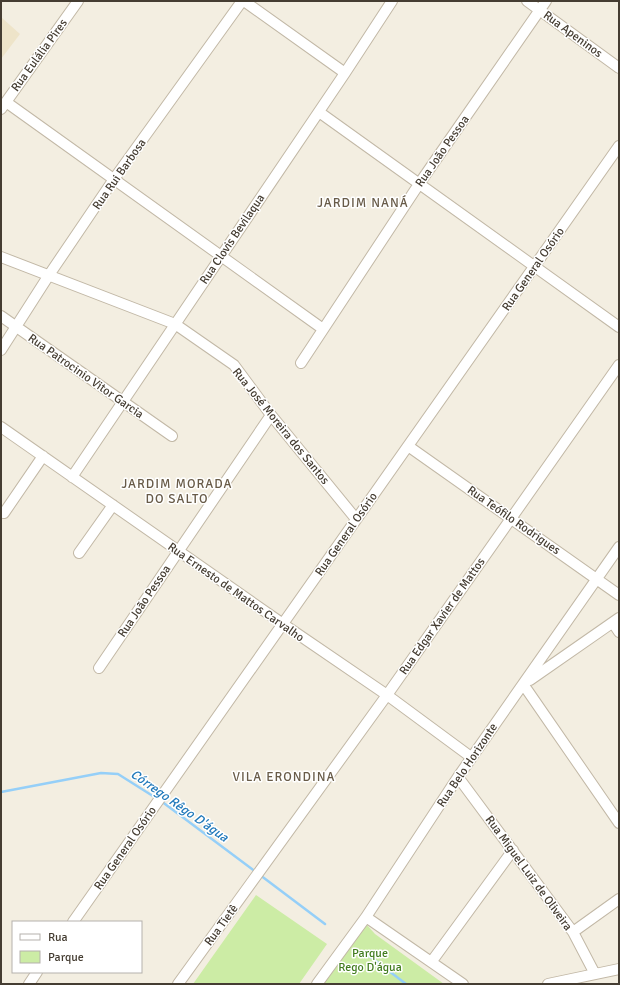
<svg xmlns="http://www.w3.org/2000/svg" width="620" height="985" font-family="Signika,sans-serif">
  <rect width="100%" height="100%" fill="#f3eee1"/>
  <!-- education -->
  <path fill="#eee4c9" d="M 1,17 L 20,34 L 1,59 Z"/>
  <!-- green -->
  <path fill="#cceca5" d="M 256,895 L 327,944 L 299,984 L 193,984 Z
    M 367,925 L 375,934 L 444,984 L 320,984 Z"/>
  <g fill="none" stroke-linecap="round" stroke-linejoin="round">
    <!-- stream -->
    <path stroke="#95cff8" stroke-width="2.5" d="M 1,792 L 101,773 L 118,774 L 156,798
      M 161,801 L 256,872
      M 260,875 L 325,924
      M 364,952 L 406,984"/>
    <defs>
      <path id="minor" d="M 244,1 L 345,73
        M 527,1 L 619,68
        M 6,102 L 323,329
        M 1,109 L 78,1
        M 319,112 L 619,327
        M 1,257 L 175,324 L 234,365 L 271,415 L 356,519
        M 1,316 L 172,436
        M 1,350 L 49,275 L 114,179 L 242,1
        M 301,363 L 419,184 L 546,1
        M 1,427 L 283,624 L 387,695 L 471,757
        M 408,446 L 619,595
        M 72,477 L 345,73 L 392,1
        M 4,513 L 43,456
        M 79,553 L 113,505
        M 613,623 L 619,632
        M 99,668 L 271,415
        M 530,680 L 619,618
        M 523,684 L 619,823
        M 458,777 L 573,932 L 595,974
        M 366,917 L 463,984
        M 73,922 L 619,146
        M 573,932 L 619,899
        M 432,961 L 513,850
        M 29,984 L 37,972
        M 178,984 L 387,695 L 619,365
        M 317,984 L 366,917 L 458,777 L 619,547
        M 548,984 L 619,969"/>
    </defs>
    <!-- minor casing -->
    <use href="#minor" stroke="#c2b8a6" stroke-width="12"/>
    <!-- minor -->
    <use href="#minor" stroke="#fff" stroke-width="10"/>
  </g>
  <g text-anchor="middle" stroke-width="3" stroke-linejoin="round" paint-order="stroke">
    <!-- street labels -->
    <g font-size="12" fill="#453d32" stroke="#fff">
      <text transform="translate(573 34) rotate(36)" y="4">Rua Apeninos</text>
      <text transform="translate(39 55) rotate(-54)" y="4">Rua Eulália Pires</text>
      <text transform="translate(442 151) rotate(-55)" y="4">Rua João Pessoa</text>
      <text transform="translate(119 174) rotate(-55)" y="4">Rua Rui Barbosa</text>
      <text transform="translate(232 239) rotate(-56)" y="4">Rua Clovis Bevilaqua</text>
      <text transform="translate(533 269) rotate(-55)" y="4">Rua General Osório</text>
      <text transform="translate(86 376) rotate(35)" y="4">Rua Patrocinio Vitor Garcia</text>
      <text transform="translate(281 426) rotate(51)" y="4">Rua José Moreira dos Santos</text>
      <text transform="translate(514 520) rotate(35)" y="4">Rua Teófilo Rodrigues</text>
      <text transform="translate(346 534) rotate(-55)" y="4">Rua General Osório</text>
      <text transform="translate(236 592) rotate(35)" y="4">Rua Ernesto de Mattos Carvalho</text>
      <text transform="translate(144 601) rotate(-56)" y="4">Rua João Pessoa</text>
      <text transform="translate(442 616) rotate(-55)" y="4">Rua Edgar Xavier de Mattos</text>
      <text transform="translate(467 765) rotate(-56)" y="4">Rua Belo Horizonte</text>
      <text transform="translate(125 848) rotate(-55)" y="4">Rua General Osório</text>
      <text transform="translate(529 873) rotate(54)" y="4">Rua Miguel Luiz de Oliveira</text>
      <text transform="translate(221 925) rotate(-54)" y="4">Rua Tietê</text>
    </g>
    <!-- park labels -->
    <g font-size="12" fill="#427c1f" stroke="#fff">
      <text x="370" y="957">Parque<tspan x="370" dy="14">Rego D'água</tspan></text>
    </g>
    <!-- neighbourhood labels -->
    <g font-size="13" letter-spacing="1" fill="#685b48" stroke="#fff">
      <text x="363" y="207">JARDIM NANÁ</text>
      <text x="177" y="488">JARDIM MORADA<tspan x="177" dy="15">DO SALTO</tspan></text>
      <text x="284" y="781">VILA ERONDINA</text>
    </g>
    <!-- water labels -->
    <g font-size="13" font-style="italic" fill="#2079bb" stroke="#fff">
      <text transform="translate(180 805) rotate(35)" y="5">Córrego Rêgo D'água</text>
    </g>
  </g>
  <!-- border -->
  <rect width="620" height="985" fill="none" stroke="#453d32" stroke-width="4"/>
  <!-- legend -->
  <rect x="12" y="921" width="130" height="52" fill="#ffffff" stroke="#b5b1ad"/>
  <rect x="20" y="934" width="20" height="6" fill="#ffffff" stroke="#b5b1ad"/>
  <text x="48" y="941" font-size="12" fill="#453d32">Rua</text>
  <rect x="20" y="951" width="20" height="12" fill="#cceca5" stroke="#b5b1ad"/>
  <text x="48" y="961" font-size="12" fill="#453d32">Parque</text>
</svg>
